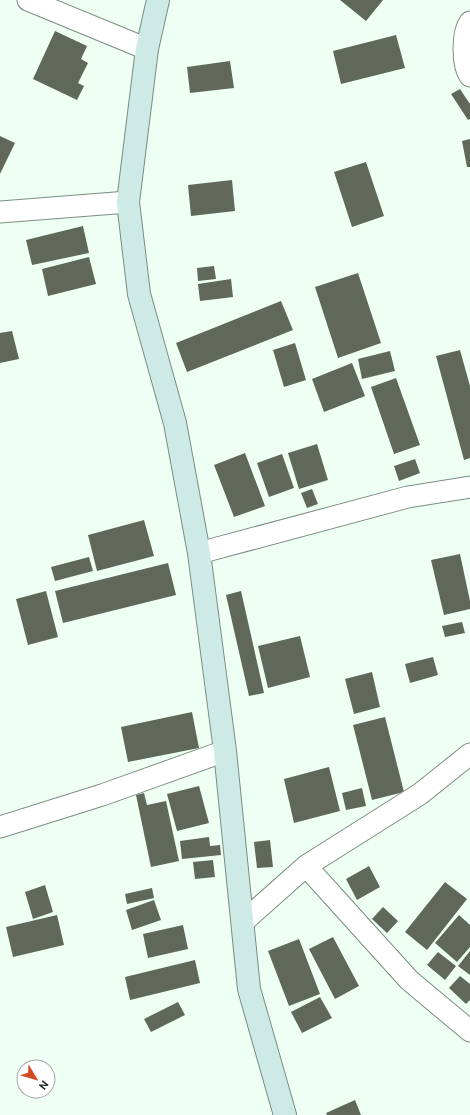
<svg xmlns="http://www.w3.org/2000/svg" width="470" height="1115" font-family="Ubuntu,sans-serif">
  <rect width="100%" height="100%" fill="#eefff3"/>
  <!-- building -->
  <path fill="#60685b" d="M 340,0 L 383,0 L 366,21 Z
    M 55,31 L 87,46 L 81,59 L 88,63 L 78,83 L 84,86 L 77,100 L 33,79 Z
    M 396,35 L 405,68 L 341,84 L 333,51 Z
    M 230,61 L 234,88 L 190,93 L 187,67 Z
    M 460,89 L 470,104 L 470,119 L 468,120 L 451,94 Z
    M 0,136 L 15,143 L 0,174 Z
    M 470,139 L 470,167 L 467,167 L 462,141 Z
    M 366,162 L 384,216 L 352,227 L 334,172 Z
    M 232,180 L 235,211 L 191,216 L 188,185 Z
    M 83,226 L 89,253 L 32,265 L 26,240 Z
    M 89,257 L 96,284 L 48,296 L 42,269 Z
    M 214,266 L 216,279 L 198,281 L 197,268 Z
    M 358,273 L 381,343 L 338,358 L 315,287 Z
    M 231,279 L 233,297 L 200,301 L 198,284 Z
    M 281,301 L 293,330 L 187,372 L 176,343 Z
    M 12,331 L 19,359 L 0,363 L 0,333 Z
    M 295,343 L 306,380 L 284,387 L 273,350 Z
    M 460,350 L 470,386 L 470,458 L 464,460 L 436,356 Z
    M 390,351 L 395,371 L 362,379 L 358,359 Z
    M 352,363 L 365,396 L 324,412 L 312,379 Z
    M 396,378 L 420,445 L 394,454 L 371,387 Z
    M 317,444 L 328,480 L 299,489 L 288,453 Z
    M 245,453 L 265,506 L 234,517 L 214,465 Z
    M 282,454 L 294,488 L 269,497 L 257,463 Z
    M 415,459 L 420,473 L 399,481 L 394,466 Z
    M 312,489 L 318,504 L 307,508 L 301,493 Z
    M 144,520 L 154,556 L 97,571 L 88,535 Z
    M 460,554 L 470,601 L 470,609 L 444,615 L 431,560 Z
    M 89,557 L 93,571 L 55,581 L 51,567 Z
    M 168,563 L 176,595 L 63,623 L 55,591 Z
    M 46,591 L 58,637 L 28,645 L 16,599 Z
    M 241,591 L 264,693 L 249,696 L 226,595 Z
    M 462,622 L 465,633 L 445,637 L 442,626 Z
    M 300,636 L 310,677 L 268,688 L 258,646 Z
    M 433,657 L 438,675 L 410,683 L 405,664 Z
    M 372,672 L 380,707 L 354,714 L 345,679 Z
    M 192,712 L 199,748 L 128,762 L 121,727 Z
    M 385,717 L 404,792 L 372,800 L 353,725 Z
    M 329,767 L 340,811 L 294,823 L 284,779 Z
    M 199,786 L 209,823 L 177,831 L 167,794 Z
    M 362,788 L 366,806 L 346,810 L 342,793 Z
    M 144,793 L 147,805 L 166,801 L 179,861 L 151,867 L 136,795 Z
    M 209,837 L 210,846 L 220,845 L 221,855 L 182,859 L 180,841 Z
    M 270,840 L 273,867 L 257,868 L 254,842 Z
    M 213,860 L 215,877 L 195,879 L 193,862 Z
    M 369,866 L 380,887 L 357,900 L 346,879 Z
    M 445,882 L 467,899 L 427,950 L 405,932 Z
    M 45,885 L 53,912 L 33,919 L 25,892 Z
    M 152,888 L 154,898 L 127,904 L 125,894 Z
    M 154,900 L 161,920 L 132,930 L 126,910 Z
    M 383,907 L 398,921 L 387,933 L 372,919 Z
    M 57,915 L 64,945 L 13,957 L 6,927 Z
    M 459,915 L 470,925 L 470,947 L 457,962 L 435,943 Z
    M 183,925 L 188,949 L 148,958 L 143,934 Z
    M 333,937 L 359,986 L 335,999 L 309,949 Z
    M 299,939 L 320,994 L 289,1006 L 268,951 Z
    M 470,951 L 470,975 L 458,966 Z
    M 438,952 L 456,966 L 445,980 L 427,965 Z
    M 195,960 L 200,983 L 130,1000 L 125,977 Z
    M 460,976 L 470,984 L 470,1000 L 466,1004 L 449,988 Z
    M 320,997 L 332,1018 L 302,1033 L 291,1012 Z
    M 178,1002 L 185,1015 L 151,1032 L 144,1019 Z
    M 355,1100 L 361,1115 L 327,1115 L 326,1113 Z"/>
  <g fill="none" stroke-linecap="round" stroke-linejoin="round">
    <defs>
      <path id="street" d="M 28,0 L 147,49
        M 470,22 C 462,33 462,65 470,76
        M 0,212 L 128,202
        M 199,553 L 408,497 L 470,487
        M 0,827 L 102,795 L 225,751
        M 306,866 L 409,980 L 470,1031
        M 243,922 L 306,866 L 420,794 L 470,754"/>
      <path id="secondary" d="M 158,0 L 147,49 L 128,202 L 139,294 L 175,423 L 199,553 L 225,751 L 249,989 L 285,1115"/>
    </defs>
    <!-- street casing -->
    <use href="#street" stroke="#7c8c82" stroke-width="23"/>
    <!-- secondary casing -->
    <use href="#secondary" stroke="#7c8c82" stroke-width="24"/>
    <!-- street -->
    <use href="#street" stroke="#fff" stroke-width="21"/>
    <!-- secondary -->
    <use href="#secondary" stroke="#ceeae6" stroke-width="22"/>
  </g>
  <!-- north arrow -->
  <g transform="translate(36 1079) rotate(128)"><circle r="19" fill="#ffffff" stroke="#a6a8a7"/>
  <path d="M0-3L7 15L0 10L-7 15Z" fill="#d34925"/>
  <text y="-6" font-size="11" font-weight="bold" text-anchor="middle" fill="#202622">N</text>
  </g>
</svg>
